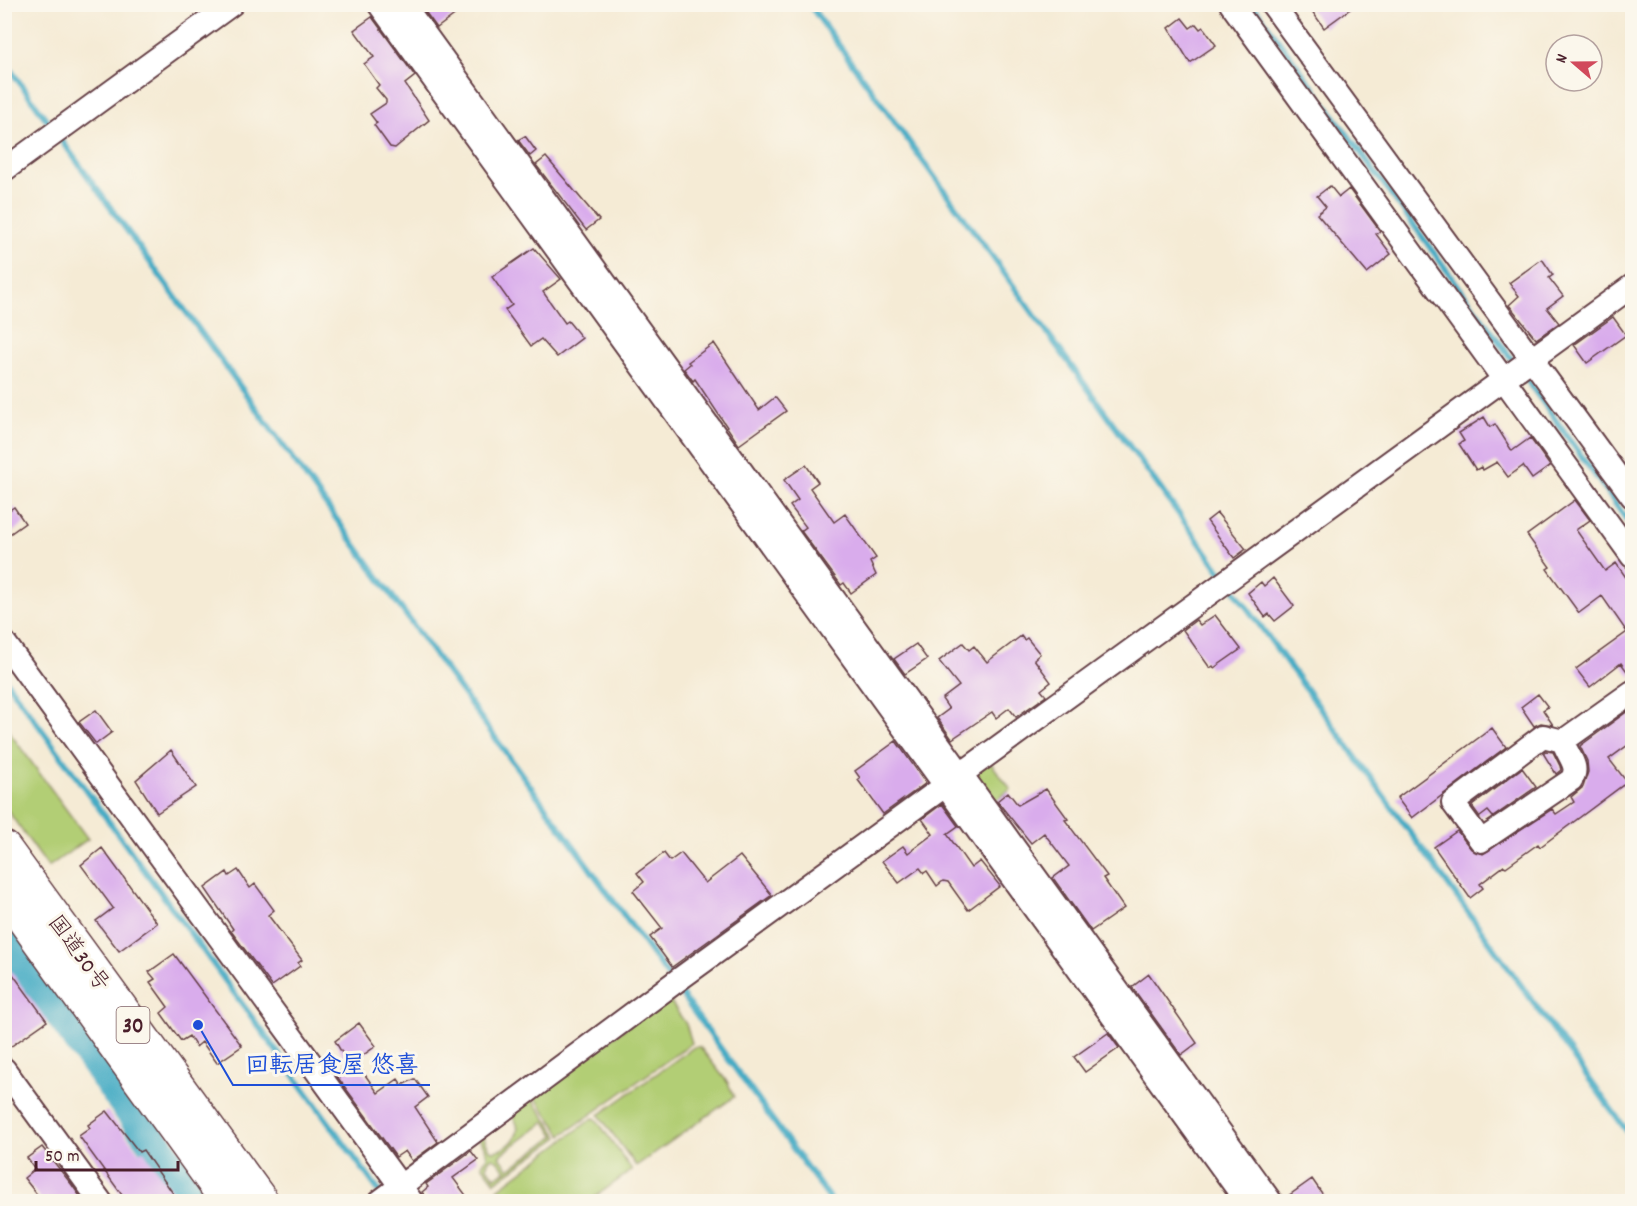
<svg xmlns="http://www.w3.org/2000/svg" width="1637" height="1206" font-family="Dekko,'Klee One',sans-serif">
  <rect width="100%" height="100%" fill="#fbf7ec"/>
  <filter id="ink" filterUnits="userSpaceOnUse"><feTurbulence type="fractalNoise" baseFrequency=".0167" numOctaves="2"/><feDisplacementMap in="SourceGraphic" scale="12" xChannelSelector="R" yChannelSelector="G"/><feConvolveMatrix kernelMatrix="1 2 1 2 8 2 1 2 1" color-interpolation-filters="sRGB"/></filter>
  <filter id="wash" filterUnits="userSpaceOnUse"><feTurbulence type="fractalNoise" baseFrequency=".008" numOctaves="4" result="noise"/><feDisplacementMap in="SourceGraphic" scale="24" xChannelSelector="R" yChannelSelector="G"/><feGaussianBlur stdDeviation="1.35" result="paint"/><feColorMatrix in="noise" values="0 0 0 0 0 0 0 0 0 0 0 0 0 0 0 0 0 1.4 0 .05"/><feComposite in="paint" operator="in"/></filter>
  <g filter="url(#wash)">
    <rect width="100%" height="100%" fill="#f5ebd5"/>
    <!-- green -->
    <path fill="#b2ce74" stroke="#7e7650" stroke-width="1.5" fill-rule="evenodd" d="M 4,725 L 88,839 L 48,867 L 5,807 Z
      M 989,761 L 1011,789 L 991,804 L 973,773 Z
      M 667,997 L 686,1024 L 692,1043 L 562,1135 L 534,1096 Z
      M 694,1047 L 700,1047 L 728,1083 L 734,1097 L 636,1166 L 599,1115 Z
      M 530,1096 L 559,1137 L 495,1182 L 482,1165 L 487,1157 L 485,1147 L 476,1136 ZM 510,1115 C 528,1129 511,1151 491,1151 L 485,1141 L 484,1134 ZM 545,1122 L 555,1136 L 509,1169 L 499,1156 ZM 492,1158 L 497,1160 L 506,1171 L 495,1177 L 487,1167 L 488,1161 Z
      M 593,1118 L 596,1119 L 632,1170 L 589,1201 L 507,1201 L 498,1189 Z"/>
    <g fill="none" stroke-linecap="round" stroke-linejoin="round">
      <!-- stream -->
      <path stroke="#44abc4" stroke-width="6" d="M 809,4 L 1223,575
        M 1252,4 L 1516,365
        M 4,61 L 832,1202
        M 1522,373 L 1632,527
        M 1235,591 L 1632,1138
        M 4,678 L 381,1194"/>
      <!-- river -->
      <path stroke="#44abc4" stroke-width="34" d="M 4,934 L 197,1202"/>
    </g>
    <g id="blocks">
      <!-- building -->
      <path fill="#d9acec" d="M 423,4 L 469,4 L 437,28 L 421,6 Z
        M 1307,4 L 1357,4 L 1324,28 Z
        M 372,17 L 415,76 L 405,84 L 429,120 L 395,148 L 390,147 L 374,125 L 377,123 L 370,114 L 386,103 L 386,100 L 376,88 L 379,85 L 364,64 L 374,57 L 354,30 Z
        M 1182,18 L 1190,28 L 1196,24 L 1200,29 L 1203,27 L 1216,45 L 1190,63 L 1169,28 Z
        M 525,136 L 536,151 L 530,156 L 518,140 Z
        M 546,157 L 599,220 L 586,230 L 536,165 Z
        M 1330,186 L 1339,197 L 1349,189 L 1380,231 L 1376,234 L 1391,254 L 1367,273 L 1317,214 L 1326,207 L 1317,196 Z
        M 534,248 L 561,279 L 543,292 L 565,323 L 568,321 L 582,338 L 557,357 L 541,339 L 531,346 L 505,310 L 512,305 L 492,277 Z
        M 1542,259 L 1553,275 L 1549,278 L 1563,296 L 1547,308 L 1559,323 L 1536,339 L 1509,305 L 1519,296 L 1509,283 Z
        M 1613,317 L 1626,335 L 1587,363 L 1574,345 Z
        M 714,343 L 759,410 L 775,397 L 786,411 L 739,445 L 695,379 L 693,381 L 684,369 L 690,364 L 688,362 Z
        M 1484,417 L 1490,427 L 1495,424 L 1512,451 L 1530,438 L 1550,466 L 1532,479 L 1523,466 L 1508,477 L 1497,462 L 1483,470 L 1481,467 L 1476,470 L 1459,444 L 1464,441 L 1459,433 Z
        M 806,465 L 818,482 L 810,488 L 834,522 L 845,514 L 876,558 L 870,562 L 876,575 L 851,593 L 844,583 L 841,585 L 801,531 L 806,527 L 790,506 L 798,500 L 784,480 Z
        M 1575,500 L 1590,520 L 1576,530 L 1605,571 L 1616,563 L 1632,586 L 1632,678 L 1621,663 L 1590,687 L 1576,669 L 1627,632 L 1602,596 L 1579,613 L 1547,569 L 1550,567 L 1527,535 Z
        M 14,507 L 25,523 L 4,538 L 4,514 Z
        M 1217,513 L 1246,549 L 1234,558 L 1207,521 Z
        M 1273,578 L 1294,606 L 1275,621 L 1269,614 L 1265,617 L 1248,593 L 1261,582 L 1264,586 Z
        M 1215,615 L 1241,649 L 1214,668 L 1213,666 L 1210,668 L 1183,630 L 1196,620 L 1200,625 Z
        M 1021,636 L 1024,640 L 1027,638 L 1040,654 L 1034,659 L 1051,682 L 1041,690 L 1046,696 L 1016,717 L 1009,708 L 996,718 L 992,712 L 952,739 L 937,718 L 949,709 L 942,699 L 959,686 L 939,661 L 963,643 L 969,650 L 974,646 L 987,662 Z
        M 916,644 L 927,659 L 905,674 L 894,659 Z
        M 1538,694 L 1548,707 L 1543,710 L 1553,725 L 1541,723 L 1534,726 L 1521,707 Z
        M 1632,708 L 1632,742 L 1609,759 L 1627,782 L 1540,847 L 1538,844 L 1506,867 L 1504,866 L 1480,884 L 1483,888 L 1470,898 L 1434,847 L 1457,831 L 1471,849 L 1483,854 L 1552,809 L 1556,814 L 1574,802 L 1571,797 L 1583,787 L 1588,772 L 1587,761 L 1580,746 Z
        M 96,710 L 112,732 L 96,744 L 79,722 Z
        M 1492,728 L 1506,747 L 1412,818 L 1397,798 Z
        M 896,741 L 926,783 L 883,814 L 858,780 L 860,778 L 855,771 Z
        M 171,750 L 196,787 L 157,813 L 136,780 Z
        M 1546,751 L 1553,752 L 1560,766 L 1561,770 L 1556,774 L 1543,753 Z
        M 1522,768 L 1536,787 L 1493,817 L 1488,811 L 1480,817 L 1472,806 Z
        M 1046,789 L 1068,819 L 1065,820 L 1107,876 L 1103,878 L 1124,908 L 1091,931 L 1053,878 L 1069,866 L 1044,833 L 1031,843 L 997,801 L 1008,792 L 1018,805 Z
        M 942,804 L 958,826 L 947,834 L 971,868 L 980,861 L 1000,886 L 968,910 L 948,882 L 943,881 L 937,886 L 927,871 L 924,873 L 920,868 L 899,883 L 882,861 L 903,846 L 908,853 L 933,834 L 922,819 Z
        M 102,848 L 157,923 L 119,951 L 96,921 L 113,908 L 81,865 Z
        M 664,853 L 670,861 L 681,853 L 705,883 L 740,856 L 772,895 L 672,967 L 650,937 L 662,928 L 633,891 L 644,882 L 637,873 Z
        M 238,870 L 250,888 L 255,884 L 274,910 L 268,915 L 302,960 L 298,963 L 300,966 L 272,986 L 231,931 L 233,929 L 205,888 L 227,872 L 229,876 Z
        M 174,954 L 242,1046 L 217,1063 L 202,1042 L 196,1047 L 189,1036 L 181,1041 L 161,1013 L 168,1007 L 150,982 L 155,979 L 149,972 Z
        M 4,962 L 47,1021 L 10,1047 L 4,1039 Z
        M 1149,974 L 1197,1043 L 1181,1055 L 1132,987 Z
        M 359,1023 L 376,1046 L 349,1065 L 335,1041 Z
        M 1108,1033 L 1119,1048 L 1085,1072 L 1074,1057 Z
        M 355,1061 L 378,1093 L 398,1079 L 402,1085 L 415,1079 L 428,1097 L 415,1107 L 438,1142 L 412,1161 L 405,1151 L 396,1157 L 336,1075 Z
        M 107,1111 L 139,1152 L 143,1150 L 179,1202 L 127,1202 L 79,1136 L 90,1128 L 88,1125 Z
        M 42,1147 L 72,1185 L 84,1202 L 43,1202 L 24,1178 L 35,1169 L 27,1158 Z
        M 471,1151 L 478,1160 L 453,1178 L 471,1202 L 430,1202 L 422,1192 L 428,1187 L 426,1184 Z
        M 1312,1179 L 1328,1202 L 1284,1202 L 1284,1199 Z"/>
    </g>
  </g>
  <g filter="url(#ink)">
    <use href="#blocks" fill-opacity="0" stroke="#643e44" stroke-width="1.5"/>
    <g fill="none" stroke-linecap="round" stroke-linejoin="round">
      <defs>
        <path id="minor" d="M 379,4 L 1247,1202
          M 403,4 L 1271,1202
          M 1231,4 L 1632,556
          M 1272,4 L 1632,496
          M 4,170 L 232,4
          M 4,642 L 412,1202
          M 1543,736 L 1563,741 C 1567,756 1581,766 1571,780 L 1481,841 L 1453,803 Z
          M 1563,741 L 1632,692
          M 4,1069 L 101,1202
          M 379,1202 L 678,980 L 1632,286"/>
        <path id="highway" d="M 4,848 L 262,1202
          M 4,892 L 228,1202"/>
      </defs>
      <!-- minor casing -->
      <use href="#minor" stroke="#643e44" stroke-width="26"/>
      <!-- highway casing -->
      <use href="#highway" stroke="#643e44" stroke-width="36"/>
      <!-- minor -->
      <use href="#minor" stroke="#fff" stroke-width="22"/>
      <!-- highway -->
      <use href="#highway" stroke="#fff" stroke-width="33"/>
    </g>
  </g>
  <g text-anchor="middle" stroke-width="6" stroke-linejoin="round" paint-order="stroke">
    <!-- shield labels -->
    <rect fill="#fbf7ec" stroke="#7f6065" stroke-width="1.5" x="116.5" y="1007" width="33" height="36" rx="4.5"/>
    <g font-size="21" font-weight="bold" fill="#4a1f2b">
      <text x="133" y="1032">30</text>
    </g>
    <!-- street labels -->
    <g font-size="22" fill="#4a1f2b" stroke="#fbf7ec">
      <text transform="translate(80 952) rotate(54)" y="8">国道30号</text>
    </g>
  </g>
  <!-- callouts -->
  <path fill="none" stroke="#1d4ed8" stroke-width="2" d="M198 1025L233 1085H430"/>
  <circle fill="#1d4ed8" stroke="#fbf7ec" stroke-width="2" cx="198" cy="1025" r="6"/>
  <g font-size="24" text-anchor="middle" font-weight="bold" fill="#1d4ed8" stroke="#fbf7ec" stroke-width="6" stroke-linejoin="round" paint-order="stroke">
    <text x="332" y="1072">回転居食屋 悠喜</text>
  </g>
  <!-- margin -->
  <rect width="1637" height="1206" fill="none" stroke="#fbf7ec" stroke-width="24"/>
  <!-- north arrow -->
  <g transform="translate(1574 63) rotate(290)"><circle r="28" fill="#fbf7ec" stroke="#b4a19f" stroke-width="1.5"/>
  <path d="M0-4.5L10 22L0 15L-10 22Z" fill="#d1495b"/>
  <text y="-9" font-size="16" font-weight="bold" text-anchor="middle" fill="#4a1f2b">N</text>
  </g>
  <!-- scale -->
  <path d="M36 1161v9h142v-9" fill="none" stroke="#4a1f2b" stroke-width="3"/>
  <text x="45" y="1161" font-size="18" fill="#4a1f2b" stroke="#fbf7ec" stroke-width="4.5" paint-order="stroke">50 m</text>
</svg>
